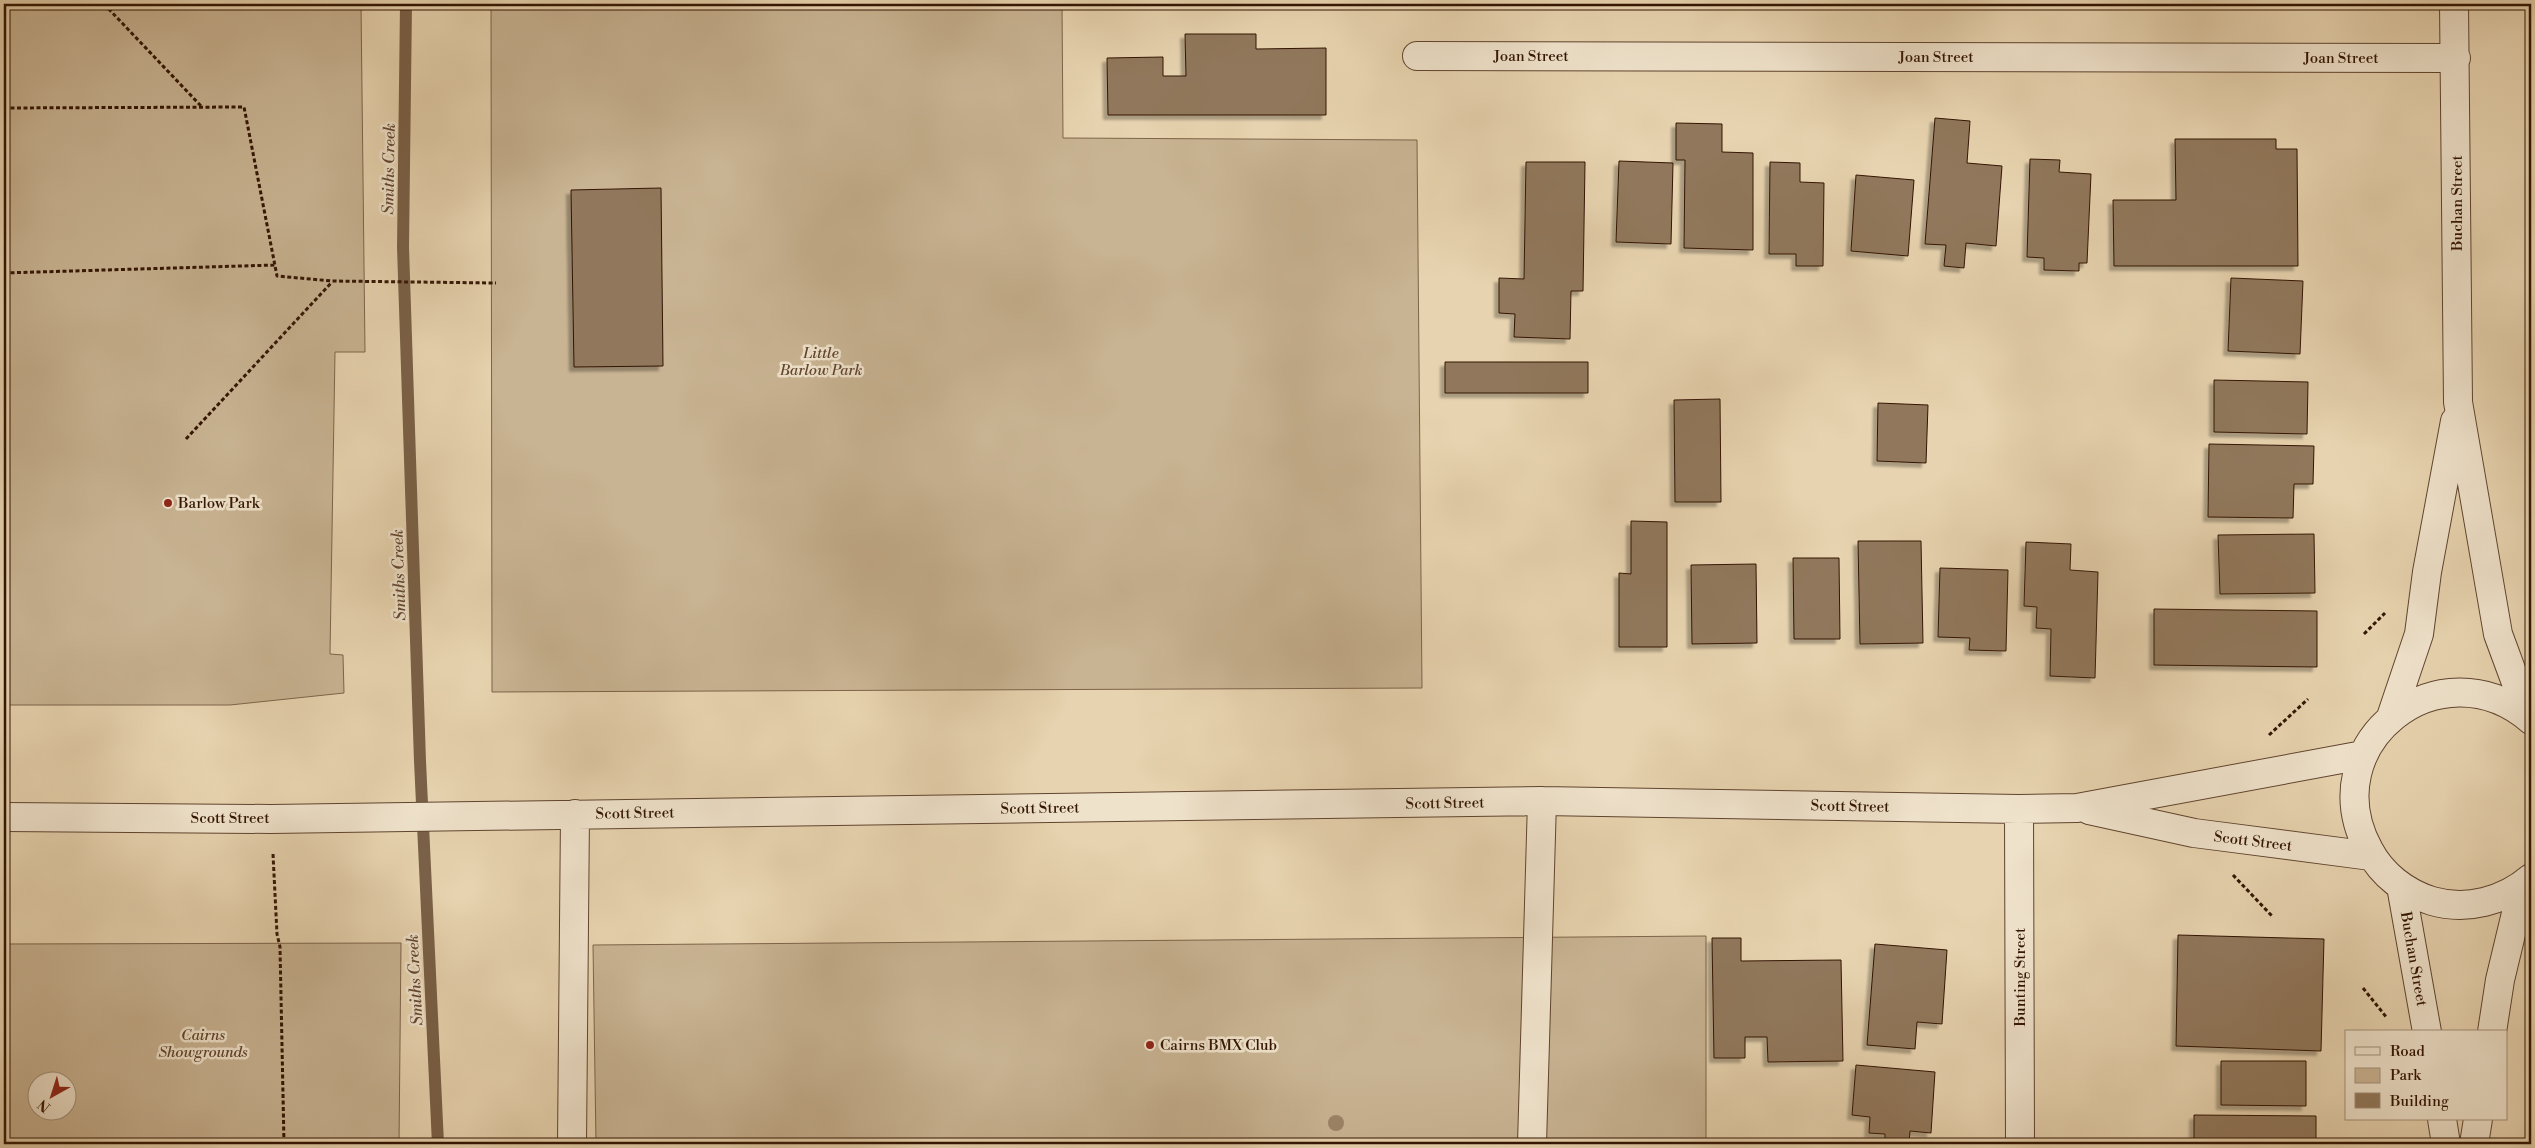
<svg xmlns="http://www.w3.org/2000/svg" width="2535" height="1148" font-family="'Libre Bodoni',serif">
  <defs>
    <filter id="shadow"><feDropShadow dx="-4.5" dy="4.5" stdDeviation="1" flood-color="#0004"/></filter>
  </defs>
  <rect width="100%" height="100%" fill="#e7d3af"/>
  <filter id="stains"><feTurbulence type="fractalNoise" baseFrequency=".004" numOctaves="4"/><feColorMatrix values="0 0 0 0 .2 0 0 0 0 .09 0 0 0 0 .02 0 0 0 .5 -.17"/></filter>
  <radialGradient id="worn" r=".72"><stop offset=".6" stop-color="#630" stop-opacity="0"/><stop offset="1" stop-color="#630" stop-opacity=".3"/></radialGradient>
  <!-- green -->
  <path fill="#c8b392" stroke="#7e644a" fill-rule="evenodd" d="M 4,4 L 361,4 L 365,352 L 335,352 L 330,654 L 343,655 L 344,693 L 230,705 L 4,705 Z
    M 491,4 L 1062,4 L 1063,138 L 1417,140 L 1422,688 L 492,692 Z
    M 1706,936 L 1706,1144 L 596,1144 L 593,945 Z
    M 401,943 L 399,1144 L 4,1144 L 4,944 ZM 68,1080 L 68,1110 L 38,1110 L 38,1080 Z"/>
  <g fill="none" stroke-linecap="round" stroke-linejoin="round">
    <!-- stream -->
    <path stroke="#7a6047" stroke-width="12" d="M 406,4 L 403,247 L 420,761 L 438,1144"/>
  </g>
  <!-- building -->
  <path fill="#91785c" stroke="#331503" filter="url(#shadow)" d="M 1185,34 L 1256,34 L 1256,49 L 1326,48 L 1326,115 L 1108,115 L 1107,58 L 1163,57 L 1163,76 L 1186,76 Z
    M 1935,118 L 1970,121 L 1967,163 L 2002,166 L 1996,246 L 1966,243 L 1964,268 L 1944,266 L 1946,245 L 1925,244 Z
    M 1676,123 L 1722,124 L 1722,152 L 1753,153 L 1753,250 L 1684,248 L 1685,160 L 1676,160 Z
    M 2175,139 L 2276,139 L 2276,149 L 2297,149 L 2298,266 L 2114,266 L 2113,200 L 2176,200 Z
    M 2030,159 L 2060,160 L 2059,172 L 2091,174 L 2087,263 L 2079,263 L 2079,271 L 2044,270 L 2044,258 L 2027,257 Z
    M 1619,161 L 1673,163 L 1671,244 L 1616,242 Z
    M 1526,162 L 1585,162 L 1583,291 L 1571,291 L 1570,339 L 1514,337 L 1515,314 L 1499,313 L 1499,278 L 1524,279 Z
    M 1770,162 L 1800,163 L 1800,182 L 1824,183 L 1823,266 L 1796,266 L 1796,254 L 1769,254 Z
    M 1856,175 L 1914,180 L 1908,256 L 1851,251 Z
    M 661,188 L 663,366 L 574,367 L 571,190 Z
    M 2231,278 L 2303,281 L 2300,354 L 2228,351 Z
    M 1445,362 L 1588,362 L 1588,393 L 1445,393 Z
    M 2214,380 L 2308,382 L 2307,434 L 2214,432 Z
    M 1720,399 L 1721,502 L 1675,502 L 1674,400 Z
    M 1878,403 L 1928,405 L 1926,463 L 1877,461 Z
    M 2209,444 L 2314,446 L 2313,484 L 2294,484 L 2293,518 L 2208,517 Z
    M 1631,521 L 1667,522 L 1667,647 L 1619,647 L 1619,573 L 1631,574 Z
    M 2314,534 L 2315,593 L 2220,594 L 2218,535 Z
    M 1858,541 L 1921,541 L 1923,643 L 1860,644 Z
    M 2026,542 L 2071,544 L 2070,570 L 2098,572 L 2095,678 L 2050,676 L 2051,629 L 2036,628 L 2037,607 L 2024,606 Z
    M 1793,558 L 1839,558 L 1840,639 L 1794,639 Z
    M 1756,564 L 1757,643 L 1692,644 L 1691,565 Z
    M 1940,568 L 2008,570 L 2006,651 L 1969,650 L 1970,638 L 1938,637 Z
    M 2154,609 L 2317,611 L 2317,667 L 2154,665 Z
    M 2178,935 L 2324,939 L 2321,1051 L 2176,1046 Z
    M 1712,938 L 1741,938 L 1741,961 L 1841,960 L 1843,1061 L 1768,1062 L 1767,1037 L 1745,1037 L 1745,1058 L 1714,1058 Z
    M 1875,944 L 1947,950 L 1942,1024 L 1917,1022 L 1915,1049 L 1867,1045 Z
    M 2221,1061 L 2306,1061 L 2306,1106 L 2221,1105 Z
    M 1856,1065 L 1935,1072 L 1931,1133 L 1910,1131 L 1909,1144 L 1885,1144 L 1885,1134 L 1869,1133 L 1870,1117 L 1852,1115 Z
    M 2194,1115 L 2316,1116 L 2316,1144 L 2194,1144 Z"/>
  <g fill="none" stroke-linecap="round" stroke-linejoin="round">
    <defs>
      <path id="minor" d="M 2454,4 L 2458,402 L 2498,634 L 2529,718
        M 1417,56 L 2456,58
        M 2391,717 L 2419,634 L 2427,572 L 2455,421
        M 2531,720 C 2440,642 2311,744 2369,850 C 2382,875 2406,893 2432,901 C 2467,911 2504,901 2531,878
        M 2019,809 L 2020,1144
        M 2089,810 L 2194,833 L 2371,856
        M 4,817 L 271,819 L 1542,801 L 2019,809 L 2077,808 L 2363,755
        M 2401,886 L 2427,1032
        M 2492,1032 L 2500,980 L 2523,884
        M 2442,1119 L 2446,1144
        M 572,1144 L 575,814
        M 1532,1144 L 1542,801
        M 2474,1144 L 2478,1119"/>
    </defs>
    <!-- minor casing -->
    <use href="#minor" stroke="#60442e" stroke-width="30"/>
    <!-- path -->
    <path stroke="#331503" stroke-width="3" stroke-dasharray="4 2.5" stroke-linecap="butt" d="M 104,4 L 201,106
      M 4,108 L 244,107 L 277,276 L 332,281 L 496,283
      M 4,273 L 275,265
      M 186,439 L 332,282
      M 2364,634 L 2385,613
      M 2269,735 L 2308,699
      M 273,854 L 277,934 L 280,947 L 284,1144
      M 2233,875 L 2272,916
      M 2363,988 L 2387,1018"/>
    <!-- minor -->
    <use href="#minor" stroke="#efe2cb" stroke-width="28"/>
  </g>
  <!-- trees -->
  <circle fill="#9d8468" cx="1336" cy="1123" r="8"/>
  <!-- markers -->
  <g fill="#8f2418" stroke="#efe2cb" stroke-width="2">
    <circle cx="168" cy="503" r="5"/>
    <circle cx="1150" cy="1045" r="5"/>
  </g>
  <g text-anchor="middle" stroke-width="5" stroke-linejoin="round" paint-order="stroke">
    <!-- street labels -->
    <g font-size="15" fill="#331503" stroke="#efe2cb">
      <text x="1531" y="61">Joan Street</text>
      <text x="1936" y="62">Joan Street</text>
      <text x="2341" y="63">Joan Street</text>
      <text transform="translate(2457 203) rotate(-90)" y="5">Buchan Street</text>
      <text transform="translate(1445 803) rotate(-1)" y="5">Scott Street</text>
      <text transform="translate(1850 806) rotate(1)" y="5">Scott Street</text>
      <text transform="translate(1040 808) rotate(-1)" y="5">Scott Street</text>
      <text transform="translate(635 813) rotate(-1)" y="5">Scott Street</text>
      <text x="230" y="823">Scott Street</text>
      <text transform="translate(2253 841) rotate(7)" y="5">Scott Street</text>
      <text transform="translate(2414 959) rotate(80)" y="5">Buchan Street</text>
      <text transform="translate(2020 977) rotate(-90)" y="5">Bunting Street</text>
    </g>
    <!-- park labels -->
    <g font-size="15" font-style="italic" fill="#60442e" stroke="#efe2cb">
      <text x="821" y="358">Little<tspan x="821" dy="17">Barlow Park</tspan></text>
      <text x="203" y="1040">Cairns<tspan x="203" dy="17">Showgrounds</tspan></text>
    </g>
    <!-- poi labels -->
    <g font-size="15" fill="#331503" stroke="#efe2cb" text-anchor="start">
      <text x="178" y="508">Barlow Park</text>
      <text x="1160" y="1050">Cairns BMX Club</text>
    </g>
    <!-- water labels -->
    <g font-size="16" font-style="italic" fill="#634731" stroke="#efe2cb">
      <text transform="translate(388 169) rotate(-89)" y="6">Smiths Creek</text>
      <text transform="translate(398 575) rotate(-92)" y="6">Smiths Creek</text>
      <text transform="translate(414 980) rotate(-93)" y="6">Smiths Creek</text>
    </g>
  </g>
  <!-- margin -->
  <rect width="2535" height="1148" fill="none" stroke="#e7d3af" stroke-width="20"/>
  <rect x="5" y="5" width="2525" height="1138" fill="none" stroke="#331503" stroke-width="2.5"/>
  <rect x="10" y="10" width="2515" height="1128" fill="none" stroke="#331503"/>
  <!-- legend -->
  <rect x="2345" y="1030" width="162" height="90" fill="#efe2cb" stroke="#a4907b"/>
  <rect x="2355" y="1047" width="25" height="8" fill="#efe2cb" stroke="#a4907b"/>
  <text x="2390" y="1056" font-size="15" fill="#331503">Road</text>
  <rect x="2355" y="1068" width="25" height="15" fill="#c8b392" stroke="#a4907b"/>
  <text x="2390" y="1080" font-size="15" fill="#331503">Park</text>
  <rect x="2355" y="1093" width="25" height="15" fill="#91785c" stroke="#a4907b"/>
  <text x="2390" y="1106" font-size="15" fill="#331503">Building</text>
  <!-- north arrow -->
  <g transform="translate(52 1096) rotate(219)"><circle r="24" fill="#efe2cb" stroke="#a4907b"/>
  <path d="M0-4L9 19L0 12L-9 19Z" fill="#8f2418"/>
  <text y="-8" font-size="14" font-weight="bold" text-anchor="middle" fill="#331503">N</text>
  </g>
  <rect width="100%" height="100%" filter="url(#stains)"/>
  <rect width="100%" height="100%" fill="url(#worn)"/>
</svg>
